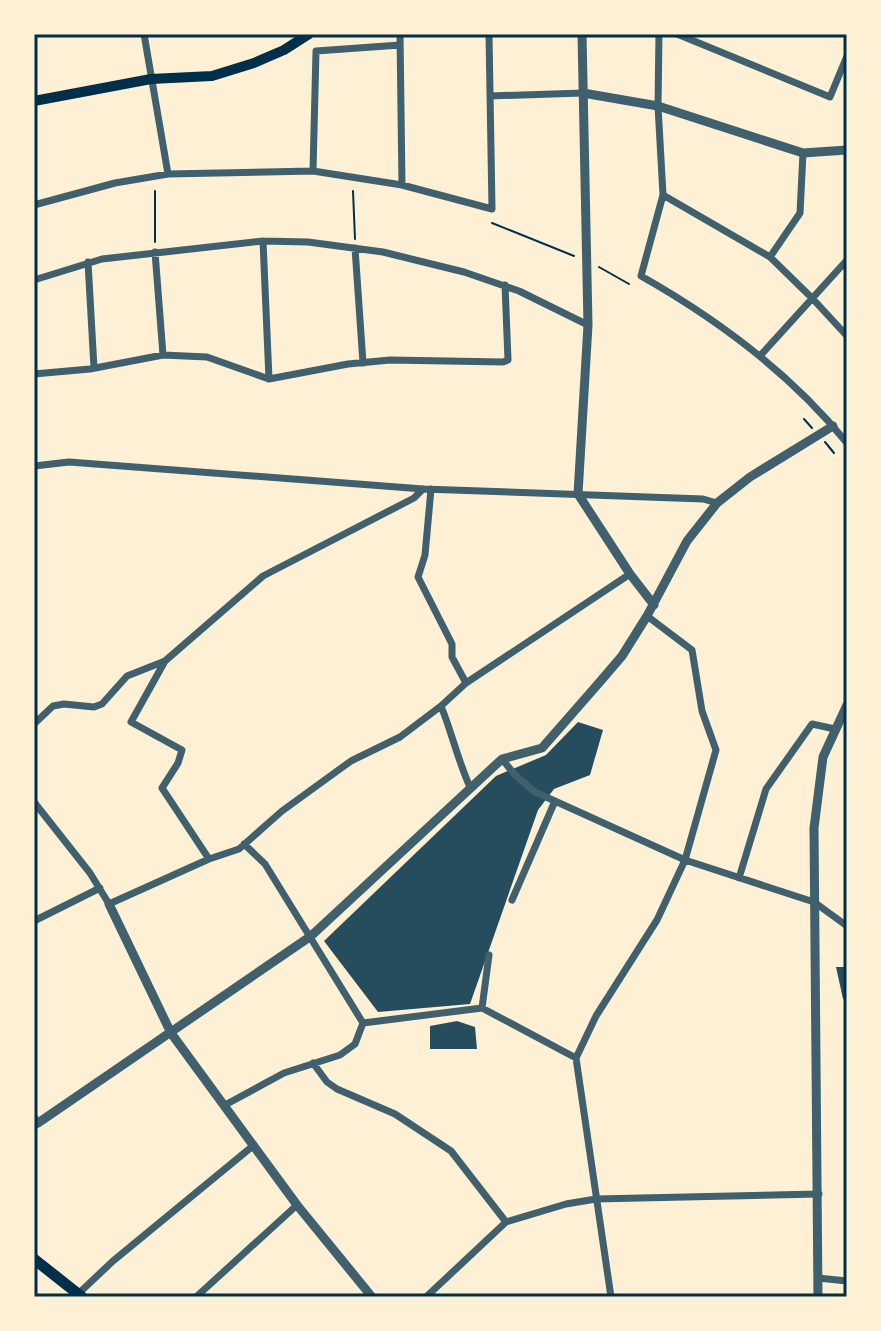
<svg xmlns="http://www.w3.org/2000/svg" width="881" height="1331" font-family="Signika,sans-serif">
  <rect width="100%" height="100%" fill="#fdf0d5"/>
  <!-- building -->
  <path fill="#264d5e" d="M 578,722 L 603,730 L 590,775 L 554,789 L 538,810 L 470,1004 L 378,1012 L 324,941 L 496,776 L 546,755 Z
    M 836,967 L 847,967 L 847,999 L 843,999 Z
    M 457,1021 L 475,1027 L 477,1049 L 430,1049 L 430,1026 Z"/>
  <g fill="none" stroke-linecap="round" stroke-linejoin="round">
    <!-- path -->
    <path stroke="#003049" stroke-width="2" d="M 155,191 L 155,242
      M 353,191 L 355,239
      M 492,223 L 574,256
      M 599,267 L 629,284
      M 804,419 L 812,428
      M 825,442 L 834,453"/>
    <!-- minor -->
    <path stroke="#3f606c" stroke-width="7" d="M 144,34 L 168,174
      M 400,34 L 402,185
      M 659,34 L 658,106 L 663,195 L 641,276 C 717,319 792,375 847,443
      M 677,34 L 830,97 L 847,56
      M 490,96 L 583,93
      M 313,171 L 316,51 L 400,45
      M 663,195 L 770,257 L 812,298 L 847,336
      M 34,205 L 115,183 L 168,174 L 313,171 L 402,185 L 492,209 L 489,34
      M 263,241 L 269,379
      M 355,248 L 363,363
      M 155,252 L 163,355
      M 770,257 L 800,213 L 803,153
      M 88,262 L 94,368
      M 34,280 L 102,259 L 263,241 L 308,242 L 383,252 L 464,272 L 519,291 L 588,325
      M 760,356 L 847,260
      M 34,374 L 90,369 L 163,355 L 207,357 L 269,379 L 348,364 L 390,360 L 503,362 L 508,360 L 505,285
      M 34,466 L 69,462 L 423,489 L 703,499 L 717,503
      M 431,489 L 425,555 L 418,577 L 452,644 L 452,657 L 466,683
      M 165,661 L 131,722 L 182,750 L 178,763 L 162,788 L 209,859
      M 441,706 C 452,733 458,761 470,787
      M 34,724 L 53,706 L 64,704 L 94,707 L 102,704 L 127,676 L 165,661 L 263,576 L 414,498 L 423,489
      M 502,759 L 515,775 L 535,792 L 685,860 L 814,902 L 847,926
      M 34,802 L 90,873 L 109,904 L 209,859 L 239,849 L 282,811 L 351,761 L 400,737 L 441,706 L 466,683 L 630,574
      M 244,844 L 265,864 L 363,1023
      M 739,878 L 766,789 L 812,724 L 835,729
      M 512,900 L 555,801
      M 34,921 L 100,888
      M 482,1008 L 489,955
      M 363,1023 L 482,1008 L 576,1058
      M 313,1063 L 327,1082 L 337,1089 L 395,1114 L 451,1151 L 506,1222
      M 225,1105 L 284,1073 L 340,1055 L 355,1044 L 363,1023
      M 34,1117 L 38,1123 L 34,1127
      M 818,1278 L 847,1281
      M 78,1294 L 113,1261 L 254,1145
      M 196,1297 L 297,1205
      M 426,1297 L 506,1222 L 566,1204 L 596,1199 L 819,1194
      M 611,1297 L 576,1058 L 596,1016 L 657,920 L 685,860 L 716,750 L 702,711 L 692,650 L 647,616"/>
    <!-- tertiary -->
    <path stroke="#3f606c" stroke-width="9" d="M 582,34 L 588,325 L 578,494 L 630,574 L 654,605
      M 583,93 L 658,106 L 803,153 L 847,150
      M 109,904 L 171,1033 L 297,1205 L 372,1297
      M 38,1123 L 311,936 L 502,759 L 542,748 L 598,684 L 622,656 L 647,616 L 687,541 L 717,503 L 750,477 L 833,426
      M 818,1297 L 814,828 L 823,757 L 847,705"/>
    <!-- secondary -->
    <path stroke="#003049" stroke-width="10" d="M 34,101 L 151,79 L 212,76 L 254,63 L 284,50 L 309,34"/>
    <!-- primary -->
    <path stroke="#003049" stroke-width="11" d="M 34,1259 L 82,1297"/>
  </g>
  <!-- border -->
  <rect width="881" height="1331" fill="none" stroke="#fdf0d5" stroke-width="72"/>
  <rect x="36" y="36" width="809" height="1259" fill="none" stroke="#003049" stroke-width="3"/>
</svg>
